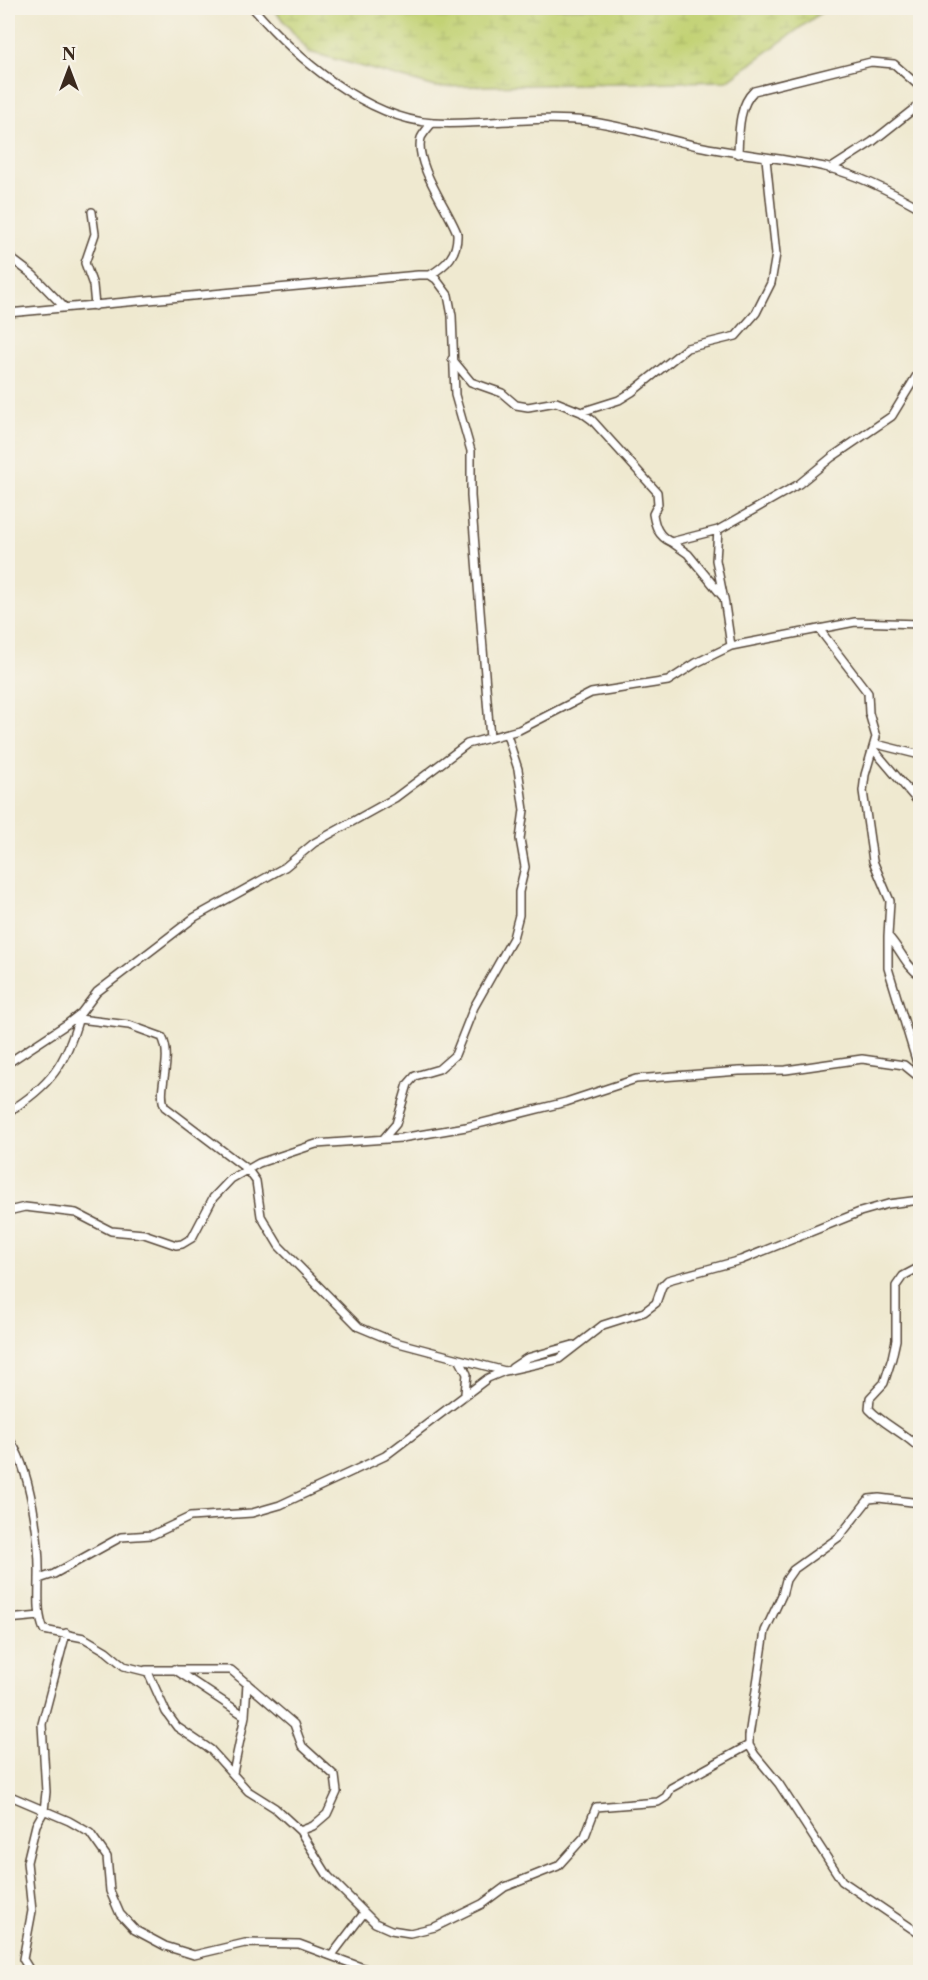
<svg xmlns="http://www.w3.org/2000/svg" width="928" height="1980" font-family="'Libre Caslon Text',serif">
  <defs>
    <pattern id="wetland-marsh" width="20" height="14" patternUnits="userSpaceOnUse" patternTransform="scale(1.5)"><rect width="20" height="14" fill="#c2d275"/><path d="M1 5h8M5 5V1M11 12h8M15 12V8" fill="none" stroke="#a8b465"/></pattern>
  </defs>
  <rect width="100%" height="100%" fill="#f7f3e8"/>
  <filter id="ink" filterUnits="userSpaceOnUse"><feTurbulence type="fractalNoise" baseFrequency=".0167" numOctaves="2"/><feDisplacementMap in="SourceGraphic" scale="12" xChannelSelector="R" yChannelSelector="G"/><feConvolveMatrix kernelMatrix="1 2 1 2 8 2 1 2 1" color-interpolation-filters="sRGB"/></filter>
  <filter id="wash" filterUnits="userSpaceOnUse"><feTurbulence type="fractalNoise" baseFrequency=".008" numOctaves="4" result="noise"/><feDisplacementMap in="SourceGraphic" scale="24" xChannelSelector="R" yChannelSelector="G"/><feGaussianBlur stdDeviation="1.35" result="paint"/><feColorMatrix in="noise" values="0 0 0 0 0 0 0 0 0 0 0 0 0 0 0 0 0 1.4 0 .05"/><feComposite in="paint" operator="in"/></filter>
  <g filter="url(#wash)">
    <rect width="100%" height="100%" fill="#efe9d0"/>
    <!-- wetland -->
    <path fill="url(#wetland-marsh)" stroke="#7e7e4a" stroke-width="1.5" d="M 273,8 L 827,8 L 727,81 L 436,87 L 309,52 Z"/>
  </g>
  <g filter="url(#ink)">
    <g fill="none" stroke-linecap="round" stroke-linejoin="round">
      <defs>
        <path id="street" d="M 253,8 C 295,57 365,118 433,123 C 484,126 536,115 587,121 C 625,126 661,138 698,146 C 741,155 787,158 829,168 C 860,176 892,192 920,208
          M 8,118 L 8,138
          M 738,154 C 739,133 738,106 754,91 L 871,62 L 894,64 L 920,87
          M 830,169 L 872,142 L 920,104
          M 92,212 L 95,234 L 85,263 L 93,285 L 95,306
          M 8,256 L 33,275 L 64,307
          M 430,275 C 447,265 458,254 457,233 C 448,209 414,164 421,138 C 423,133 429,127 432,123
          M 8,313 L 418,275 L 430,275 L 436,279 L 448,295 L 452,316 L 455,395 L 471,451 L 471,496 L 490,738
          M 452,359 L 471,382 L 502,393 L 516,405 L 528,407 L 556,402 L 581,412 L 592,420 L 657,492 L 658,504 L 653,514 C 655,526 658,536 671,542 L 718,530 L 799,484 L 832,457 L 892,416 L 920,370
          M 581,412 L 619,400 L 632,392 L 687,348 L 736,336 L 756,313 L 771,283 L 776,254 L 766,159
          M 718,530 L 716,560 L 723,595
          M 671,542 L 688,554 L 724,598 L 731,646
          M 819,629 L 868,693 L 869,713 L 876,737 L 865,775 L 863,791 L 873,861 L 890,901 L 888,936 C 900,948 906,967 920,975
          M 876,744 L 920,755
          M 874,750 L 920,804
          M 888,936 L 888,968 L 920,1073
          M 79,1019 L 129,1025 L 162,1037 C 174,1059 156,1090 165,1107 L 248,1170 L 256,1181 L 261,1216 L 279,1246 L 359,1327 L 395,1342 L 459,1359 L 467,1374 L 465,1393
          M 8,1063 L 67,1024 L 81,1013 L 97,992 L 195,917 L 285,867 L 314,843 L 395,798 L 467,744 L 519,730 L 591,693 L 668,681 L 696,663 L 731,646 L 855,622 L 920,624
          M 8,1112 C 50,1086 66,1064 79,1017
          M 384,1138 L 396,1124 L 408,1084 L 415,1076 L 439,1069 L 455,1055 L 474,1007 L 513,938 L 519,915 L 519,892 L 525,867 L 520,839 L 524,810 L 518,769 L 507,735
          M 8,1211 L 25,1207 L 76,1213 L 111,1231 L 144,1234 L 176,1245 L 182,1244 L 192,1238 L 213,1198 L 231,1179 L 259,1163 L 316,1144 L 401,1138 L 466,1127 L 566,1102 L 636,1079 L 739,1071 L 786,1070 L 862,1059 L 904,1065 L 920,1078
          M 920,1267 L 903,1276 L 896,1286 L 896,1340 L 892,1358 L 884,1383 L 870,1398 L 869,1409 C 884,1425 905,1433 920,1449
          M 459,1359 L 505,1371
          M 512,1368 L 527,1358 L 573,1345
          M 8,1438 C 31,1466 40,1543 39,1579 C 39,1595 37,1614 44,1630 L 84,1638 L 106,1651 L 124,1666 L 148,1672 L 166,1712 L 177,1727 L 211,1750 L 248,1791 L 275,1808 L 300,1831 L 328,1876 L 375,1923 L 391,1930 L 410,1933 L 435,1927 L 482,1904 L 505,1887 L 558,1866 L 585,1836 L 596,1807 L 658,1802 L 666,1797 L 671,1788 L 749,1745
          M 920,1503 L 879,1498 L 869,1499 L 839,1537 L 793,1570 L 786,1580 L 782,1595 L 765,1631 L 749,1736 L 749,1745 L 755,1755 L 779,1784 L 842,1881 L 920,1934
          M 39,1579 L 54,1574 L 121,1537 L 152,1535 L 190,1517 L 252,1513 L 280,1505 L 385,1456 L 488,1378 L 505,1371 L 559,1359 L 603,1325 L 644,1312 L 656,1303 L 662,1286 L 668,1280 L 741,1260 L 860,1212 L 888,1204 L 920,1200
          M 8,1619 L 40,1616
          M 174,1669 L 245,1716
          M 146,1670 L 231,1670 L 294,1724 L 302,1746 L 335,1776 L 337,1792 L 327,1814 L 313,1826 L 300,1831
          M 233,1773 L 245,1716 L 247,1683
          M 8,1795 L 69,1821 L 90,1833 L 107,1857 L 110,1891 L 120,1914 L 135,1930 L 165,1946 L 194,1955 L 245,1943 L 299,1944 L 374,1972
          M 332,1955 L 364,1913
          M 31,1972 L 23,1959 L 32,1911 L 27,1862 L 36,1825 L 44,1811 L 46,1792 L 42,1724 L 66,1633"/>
      </defs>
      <!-- street casing -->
      <use href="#street" stroke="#564739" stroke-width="10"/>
      <!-- street -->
      <use href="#street" stroke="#fff" stroke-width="7"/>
    </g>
  </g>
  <!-- margin -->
  <rect width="928" height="1980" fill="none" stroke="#f7f3e8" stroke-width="30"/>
  <!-- north arrow -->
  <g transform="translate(69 69)" stroke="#f7f3e8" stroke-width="4.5" paint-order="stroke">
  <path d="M0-4.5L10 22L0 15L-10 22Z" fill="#3b2a1e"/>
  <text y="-9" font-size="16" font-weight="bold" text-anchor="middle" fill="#3b2a1e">N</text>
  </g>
</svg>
